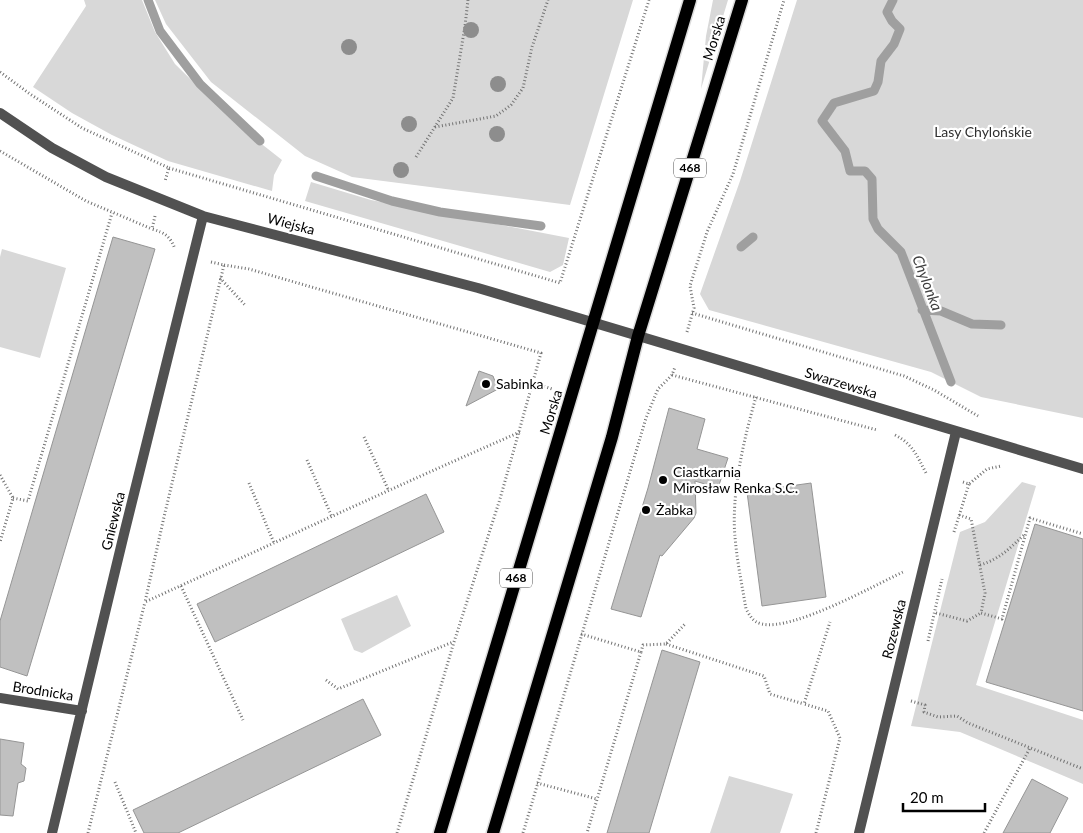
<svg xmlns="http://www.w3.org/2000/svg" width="1083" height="833" font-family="Lato,sans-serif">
  <rect width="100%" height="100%" fill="#fff"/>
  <!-- green -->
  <path fill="#d8d8d8" d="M 84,0 L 142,0 L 155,32 L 175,64 L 236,124 L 282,160 L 274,175 L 272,191 L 168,161 L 112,135 L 72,113 L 33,87 L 86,6 Z
    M 155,0 L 633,0 L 570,205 L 352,177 L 305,156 L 211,82 L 166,24 Z
    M 713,0 L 728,0 L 701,89 L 706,36 Z
    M 797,0 L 1083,0 L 1083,418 L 981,397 L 931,372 L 709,310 L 700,294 L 740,181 Z
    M 311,182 L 371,200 L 569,238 L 563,265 L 550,272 L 305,201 Z
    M 2,249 L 66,268 L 40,358 L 0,347 L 0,257 Z
    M 1022,482 L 1036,486 L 976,685 L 1083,720 L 1083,784 L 960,732 L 911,726 L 960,532 L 985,522 Z
    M 397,595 L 411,626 L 362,653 L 354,650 L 341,619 Z
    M 729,776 L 793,794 L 780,833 L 710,833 Z"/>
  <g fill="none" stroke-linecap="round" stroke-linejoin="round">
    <!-- stream -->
    <path stroke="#9f9f9f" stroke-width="9" d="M 148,0 L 160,31 L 200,84 L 260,141
      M 893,0 L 887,12 L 892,21 L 900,29 L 894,44 L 881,61 L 878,82 L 874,91 L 834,103 L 822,121 L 845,151 L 850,171 L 865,171 L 872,179 L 873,219 L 878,229 L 901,252 L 951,382
      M 316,176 L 392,201 L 440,212 L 541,226
      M 741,247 L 753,237
      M 922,310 L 941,311 L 972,324 L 1001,325"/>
  </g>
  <!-- building -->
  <path fill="#c0c0c0" stroke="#959595" d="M 113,237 L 155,249 L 27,676 L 0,667 L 0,621 Z
    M 479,371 L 493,376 L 498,389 L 466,406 Z
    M 669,408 L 705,419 L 697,449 L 728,458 L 718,488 L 695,481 L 696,513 L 694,518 L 662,556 L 660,555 L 641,617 L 611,609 L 648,488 Z
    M 811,483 L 826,597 L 762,606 L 747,492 Z
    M 426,494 L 444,532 L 215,642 L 197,604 Z
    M 1035,524 L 1083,539 L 1083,711 L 986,682 Z
    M 662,650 L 700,662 L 649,833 L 607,833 Z
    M 363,699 L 381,735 L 178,833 L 144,833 L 133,810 Z
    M 0,739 L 24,743 L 21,764 L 26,768 L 24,781 L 18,783 L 13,816 L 0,815 Z
    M 1032,779 L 1068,798 L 1050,833 L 1003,833 Z"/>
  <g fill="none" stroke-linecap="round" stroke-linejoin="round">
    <defs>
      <path id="primary" d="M 440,833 L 690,0
        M 493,833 L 612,437 L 638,336 L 742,0"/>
    </defs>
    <!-- primary casing -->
    <use href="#primary" stroke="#dbdbdb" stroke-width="15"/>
    <!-- path -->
    <path stroke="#737373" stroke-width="3" stroke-dasharray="1 2.5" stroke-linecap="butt" d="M 0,72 L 30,94 L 82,128 L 169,168 L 165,181
      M 435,127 L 496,116 L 511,105 L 523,88 L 532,47 L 548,0
      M 0,151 L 86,201 L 152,229
      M 416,157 L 453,98 L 465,26 L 468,0
      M 169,168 L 560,283 L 649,0
      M 155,216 L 152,229 C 165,233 170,236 175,249
      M 211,262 L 224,265 L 164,517 L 145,602 C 270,545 394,487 520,432
      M 224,265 L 249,269 L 541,353 L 500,499 L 454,642 L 397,833
      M 220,278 L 246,306
      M 692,313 L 904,376 L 934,390 L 978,416
      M 687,332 L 694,308 L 690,286 L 707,232 L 733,174 L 784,0
      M 672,375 L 877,430
      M 534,383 L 552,389
      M 756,397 C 744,438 731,494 735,537 C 737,561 742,585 746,609 C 750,616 753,622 762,624 C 793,631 873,586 903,572
      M 895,435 C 913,444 917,456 926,473
      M 364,437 L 388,489
      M 307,460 L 332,517
      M 0,475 L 13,498 L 0,542
      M 963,482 L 969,484 L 987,469 L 1001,466
      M 249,483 L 274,543
      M 13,498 L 28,501 L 112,213
      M 959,515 L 971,519 L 972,524 L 985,593 L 981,613 L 1002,619 L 1030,518 L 1083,534
      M 954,532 L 969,484
      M 980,565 C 1000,559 1010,548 1025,534
      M 181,586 L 243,720
      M 936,613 L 967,621 L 981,613
      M 581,634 L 641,652 L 587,833
      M 928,641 L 942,579
      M 666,644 L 764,676 L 770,694 L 804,704
      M 641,652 L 643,645 L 666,644 L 685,624
      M 326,680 L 338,689 L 453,642
      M 911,701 L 925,705 L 924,712 L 938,717 L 957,716 L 968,723 L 1083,769
      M 115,782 L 136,833
      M 537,783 L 597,799
      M 88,833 L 145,602
      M 523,833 L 646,418 L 658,389 L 672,375 L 675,367
      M 816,833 L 840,738 L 828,711 L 804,704 L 830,622
      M 984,833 L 1030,748"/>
    <!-- street -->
    <path stroke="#515151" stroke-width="10" d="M 0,113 L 52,148 L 106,177 L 203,216 L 478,288 L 1083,469
      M 0,698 L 82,711
      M 52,833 L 124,534 L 203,216
      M 859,833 L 956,432"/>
    <!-- primary -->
    <use href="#primary" stroke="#000" stroke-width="12"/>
  </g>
  <!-- trees -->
  <g fill="#8d8d8d">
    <circle cx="471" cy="30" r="8"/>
    <circle cx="349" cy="47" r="8"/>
    <circle cx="498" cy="84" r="8"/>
    <circle cx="409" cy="124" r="8"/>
    <circle cx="497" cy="134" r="8"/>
    <circle cx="401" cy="170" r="8"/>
  </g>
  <!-- markers -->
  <g fill="#000" stroke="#fff" stroke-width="2">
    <circle cx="486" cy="384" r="5"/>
    <circle cx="663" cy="480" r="5"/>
    <circle cx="646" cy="510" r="5"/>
  </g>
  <g text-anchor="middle" stroke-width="4.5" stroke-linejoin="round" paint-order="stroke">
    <!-- shield labels -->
    <g fill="#fff" stroke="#4c4c4c" stroke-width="1">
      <rect x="674" y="158.5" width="32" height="19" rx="4"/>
      <rect x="500" y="568.5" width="32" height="19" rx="4"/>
    </g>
    <g font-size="12" font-weight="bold" fill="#000">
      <text x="690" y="172">468</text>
      <text x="516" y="582">468</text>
    </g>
    <!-- street labels -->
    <g font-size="14" fill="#000" stroke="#fff">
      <text transform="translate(714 38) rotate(-73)" y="5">Morska</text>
      <text transform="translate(291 224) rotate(15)" y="5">Wiejska</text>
      <text transform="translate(841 383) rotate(17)" y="5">Swarzewska</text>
      <text transform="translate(551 412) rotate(-73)" y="5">Morska</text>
      <text transform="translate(113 521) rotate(-76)" y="5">Gniewska</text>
      <text transform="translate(894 629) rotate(-76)" y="5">Rozewska</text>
      <text transform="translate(43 691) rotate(9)" y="5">Brodnicka</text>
    </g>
    <!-- park labels -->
    <g font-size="14" fill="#2f2f2f" stroke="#fff">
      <text x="983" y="137">Lasy Chylońskie</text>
    </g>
    <!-- poi labels -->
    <g font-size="14" fill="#000" stroke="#fff" text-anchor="start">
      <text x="496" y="389">Sabinka</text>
      <text x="673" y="477">Ciastkarnia<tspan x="673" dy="16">Mirosław Renka S.C.</tspan></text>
      <text x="656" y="515">Żabka</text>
    </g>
    <!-- water labels -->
    <g font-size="15" font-style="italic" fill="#404040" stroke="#fff">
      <text transform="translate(927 283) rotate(69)" y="5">Chylonka</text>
    </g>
  </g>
  <!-- scale -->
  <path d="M903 803v8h82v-8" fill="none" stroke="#000000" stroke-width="2.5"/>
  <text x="910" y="803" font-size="15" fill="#000000" stroke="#ffffff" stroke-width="4" paint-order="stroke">20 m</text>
</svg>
